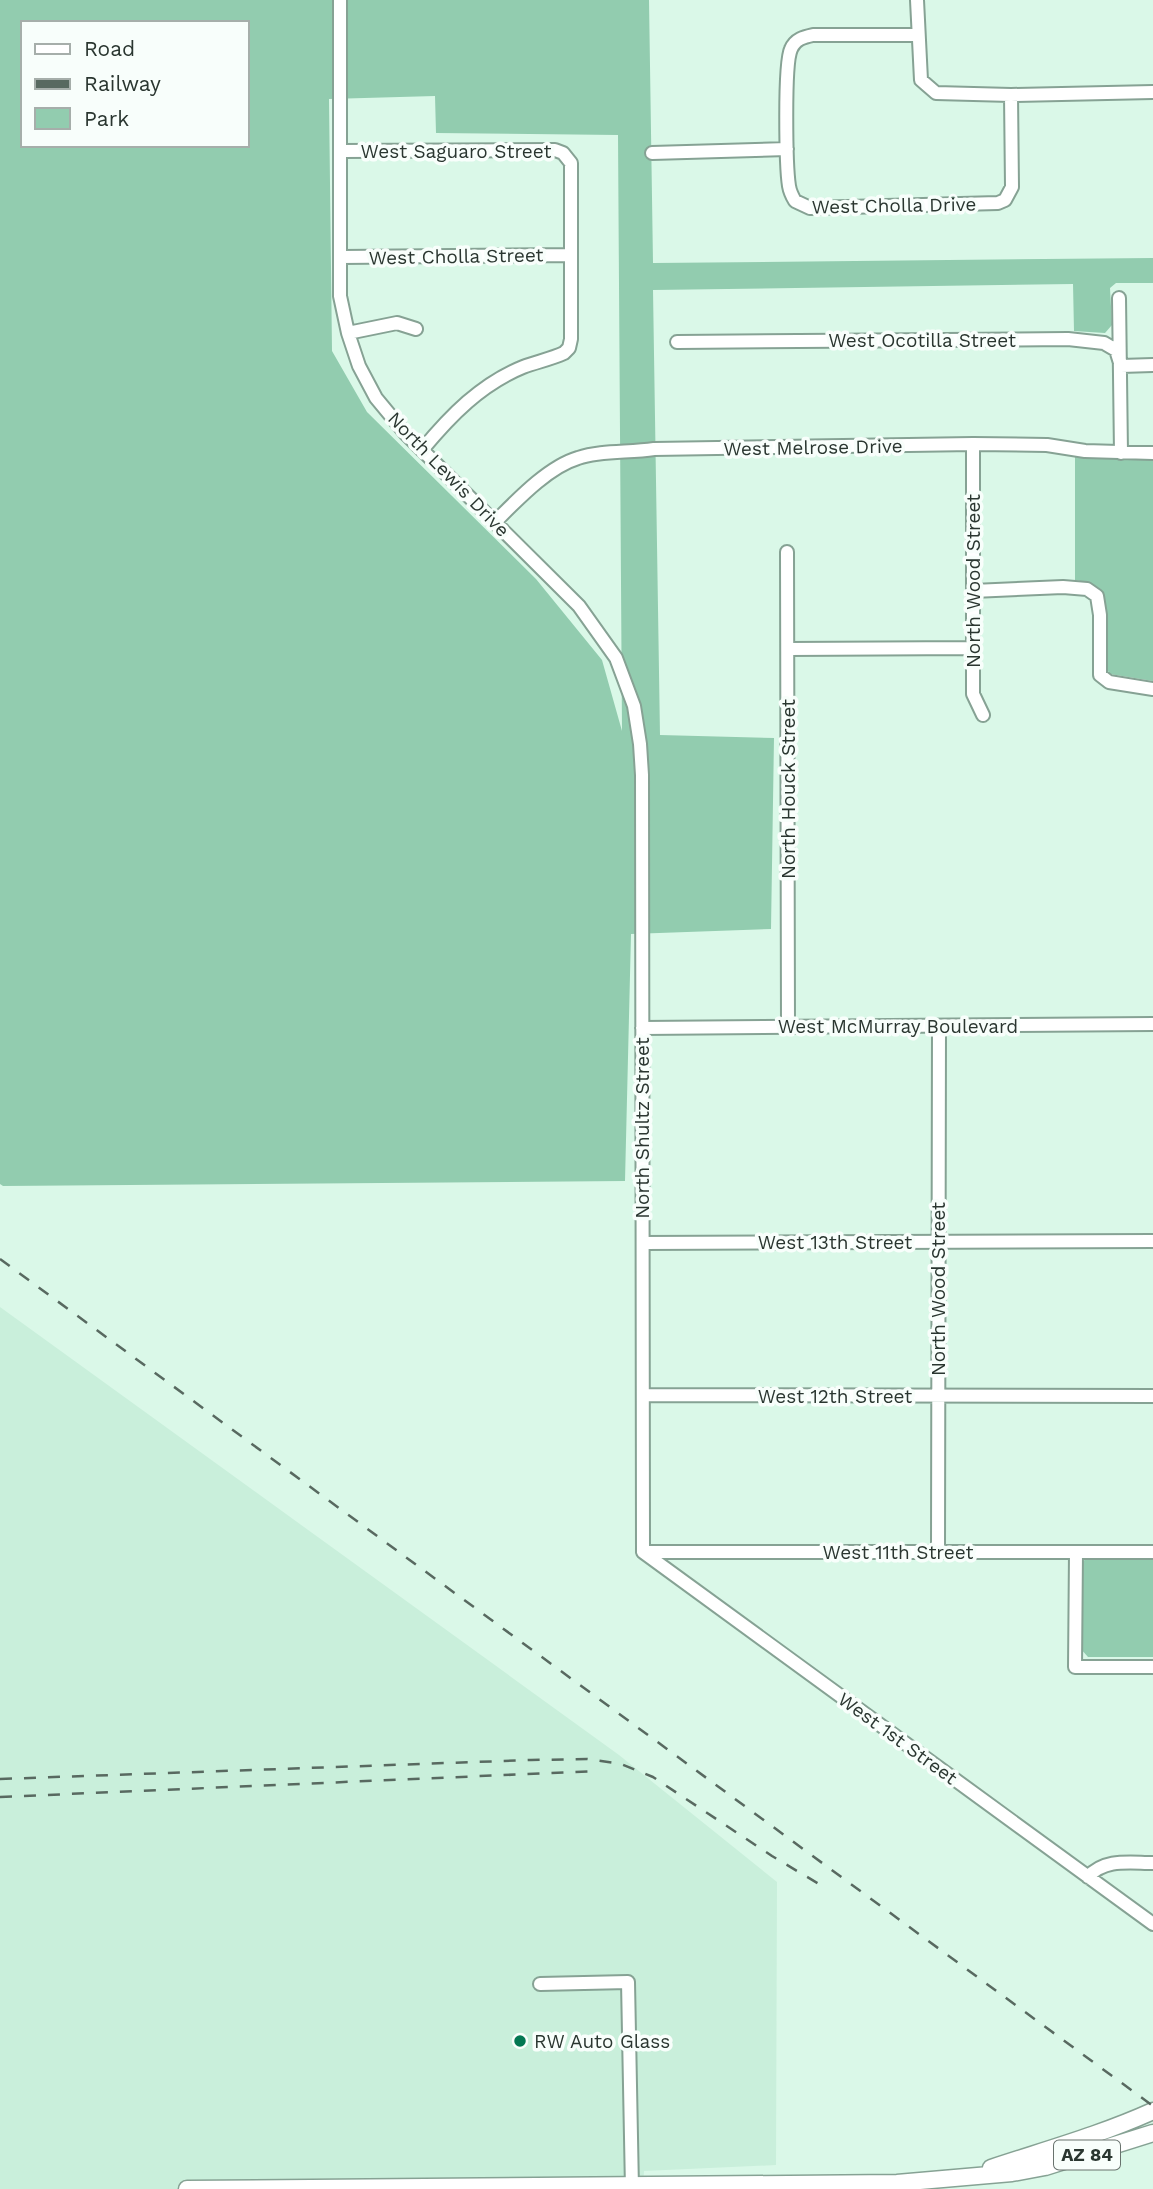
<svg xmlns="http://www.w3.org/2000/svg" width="1153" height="2189" font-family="'Work Sans',sans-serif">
  <rect width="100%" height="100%" fill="#daf8e8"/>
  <!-- built -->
  <path fill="#c9efdb" d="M 0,1307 L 619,1755 L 777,1882 L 776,2165 L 644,2171 L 643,2189 L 0,2189 Z"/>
  <!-- green -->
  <path fill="#92ccaf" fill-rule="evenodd" d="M 0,0 L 649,0 L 653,263 L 1153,258 L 1153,283 L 1116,283 L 1110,288 L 1112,325 L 1105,333 L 1074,331 L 1073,284 L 653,290 L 660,735 L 774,738 L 771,929 L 631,934 L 625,1181 L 3,1186 L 0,1184 ZM 23,23 L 247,23 L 247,145 L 23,145 ZM 435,96 L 436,133 L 618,135 L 622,731 L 602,660 L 536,579 L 367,412 L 332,351 L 329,99 Z
    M 1075,451 L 1153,457 L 1153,681 L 1110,674 L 1104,666 L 1103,596 L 1091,583 L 1075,580 Z
    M 1088,1556 L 1153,1556 L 1153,1657 L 1088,1657 L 1080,1648 L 1081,1564 Z"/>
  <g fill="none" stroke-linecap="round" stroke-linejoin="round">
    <defs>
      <path id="minor" d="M 340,0 L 340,296 L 348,333 L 359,366 L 376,398 L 405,433 L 579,606 L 616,658 L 634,706 L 640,744 L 642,775 L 643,1552
        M 917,0 L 921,80 L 936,93 L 1011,95 L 1153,92
        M 917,35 L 813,35 C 804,37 795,39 791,49 C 784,64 786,167 789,186 C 790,192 792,196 795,201 L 810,208 L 998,203 L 1005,200 L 1012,187 L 1011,95
        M 341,151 L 555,150 L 563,153 L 571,163 L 571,339 L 569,348 L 564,353 C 551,359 536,362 523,367 C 481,384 450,416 422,450
        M 652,153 L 787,149
        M 341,257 L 571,255
        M 1119,298 L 1121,453
        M 348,333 L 397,323 L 416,329
        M 677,342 L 1068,339 L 1104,343 L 1116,350 L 1121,366 L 1153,365
        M 973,444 L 973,694 L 983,715
        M 496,521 C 517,500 548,467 578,458 C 602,450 629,453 654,449 L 973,444 L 1047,445 L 1085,451 L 1153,453
        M 787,552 L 788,1027
        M 973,591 L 1063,587 L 1087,589 L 1097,596 L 1100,615 L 1100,675 L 1109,682 L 1153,689
        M 788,649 L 973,648
        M 642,1028 L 1153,1024
        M 643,1243 L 1153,1241
        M 643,1395 L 1153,1396
        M 938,1551 L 939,1027
        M 643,1552 L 1153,1924
        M 643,1552 L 1153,1552
        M 1076,1553 L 1075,1667 L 1153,1667
        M 1088,1877 C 1105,1858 1130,1863 1153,1863
        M 540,1984 L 628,1982 L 632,2189"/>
      <path id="major" d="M 991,2168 C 1045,2150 1100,2135 1153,2111
        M 187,2189 L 897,2183 L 1012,2173 L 1045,2167 L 1153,2133"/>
    </defs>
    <!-- minor casing -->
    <use href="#minor" stroke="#86a294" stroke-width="16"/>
    <!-- major casing -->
    <use href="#major" stroke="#86a294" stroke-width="19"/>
    <!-- minor -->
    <use href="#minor" stroke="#fff" stroke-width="12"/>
    <!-- major -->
    <use href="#major" stroke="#fff" stroke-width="16"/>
    <!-- rail -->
    <path stroke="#586960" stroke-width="2.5" stroke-dasharray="12 12" stroke-linecap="butt" d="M 0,1259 L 1153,2106
      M 0,1779 L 531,1760 L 587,1759 L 621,1764 L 653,1777 L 772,1856 L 824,1887
      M 0,1797 L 597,1771"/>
  </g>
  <!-- markers -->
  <circle fill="#037752" stroke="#f8fefb" stroke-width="2.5" cx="520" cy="2041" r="7"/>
  <g text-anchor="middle" stroke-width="7" stroke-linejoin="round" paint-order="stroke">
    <!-- shield labels -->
    <rect fill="#f8fefb" stroke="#68726d" stroke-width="2" x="1054" y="2140.5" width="66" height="29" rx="5"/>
    <g font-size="18" font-weight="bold" fill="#2a3630">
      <text x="1087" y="2161">AZ 84</text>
    </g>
    <!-- street labels -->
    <g font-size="19" fill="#2a3630" stroke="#f8fefb">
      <text x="456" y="158">West Saguaro Street</text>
      <text transform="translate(894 205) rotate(-1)" y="7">West Cholla Drive</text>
      <text transform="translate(456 256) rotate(-1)" y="7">West Cholla Street</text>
      <text x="922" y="347">West Ocotilla Street</text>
      <text transform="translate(813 447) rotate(-1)" y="7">West Melrose Drive</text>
      <text transform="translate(449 474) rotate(46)" y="7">North Lewis Drive</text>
      <text transform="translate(973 581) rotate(-90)" y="7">North Wood Street</text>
      <text transform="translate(788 789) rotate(-90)" y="7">North Houck Street</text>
      <text x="898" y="1033">West McMurray Boulevard</text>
      <text transform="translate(642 1128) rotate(-90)" y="7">North Shultz Street</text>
      <text x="835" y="1249">West 13th Street</text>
      <text transform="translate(938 1289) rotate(-90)" y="7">North Wood Street</text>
      <text x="835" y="1403">West 12th Street</text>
      <text x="898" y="1559">West 11th Street</text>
      <text transform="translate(898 1738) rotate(36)" y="7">West 1st Street</text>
    </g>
    <!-- poi labels -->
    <g font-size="19" fill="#2a3630" stroke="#f8fefb" text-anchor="start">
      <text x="534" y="2048">RW Auto Glass</text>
    </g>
  </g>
  <!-- legend -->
  <rect x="21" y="21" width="228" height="126" fill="#f8fefb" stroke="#a6aeaa" stroke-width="2"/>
  <rect x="35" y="44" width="35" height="10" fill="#ffffff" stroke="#a6aeaa" stroke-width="2"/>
  <text x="84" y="56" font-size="21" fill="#2a3630">Road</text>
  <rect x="35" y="79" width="35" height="10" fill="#586960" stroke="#a6aeaa" stroke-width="2"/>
  <text x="84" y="91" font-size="21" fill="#2a3630">Railway</text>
  <rect x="35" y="108" width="35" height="21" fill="#92ccaf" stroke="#a6aeaa" stroke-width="2"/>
  <text x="84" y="126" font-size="21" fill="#2a3630">Park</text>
</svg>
